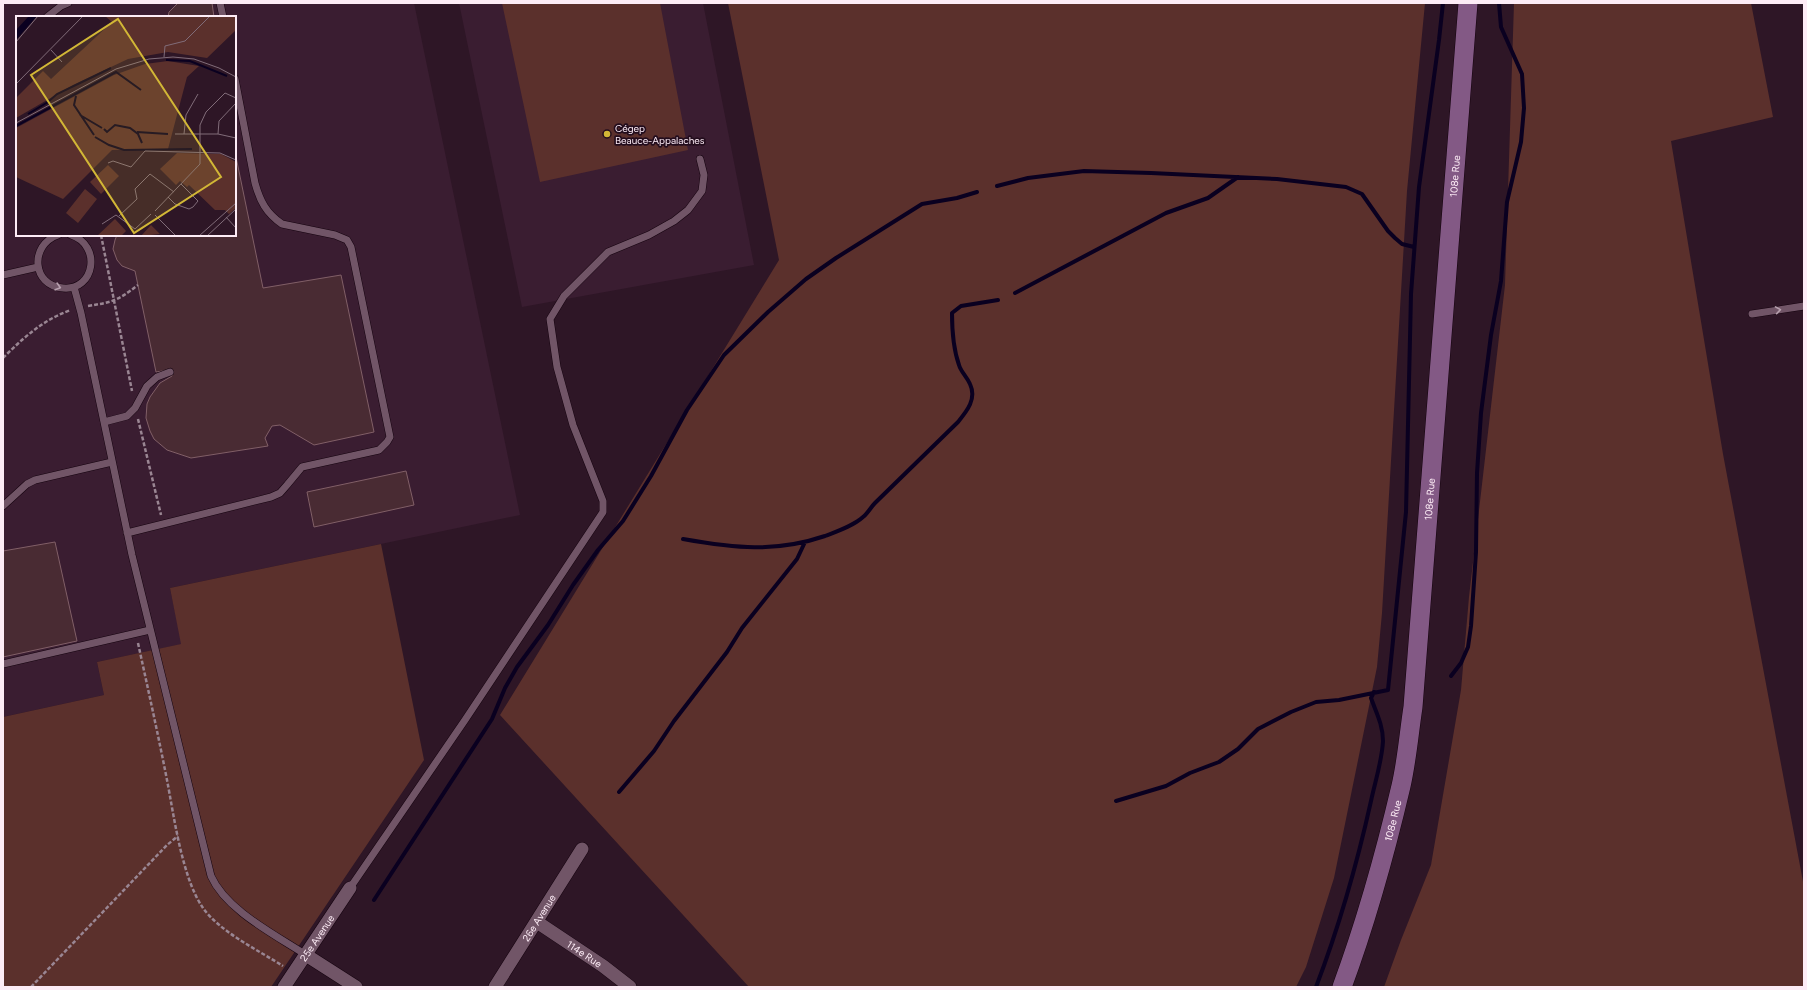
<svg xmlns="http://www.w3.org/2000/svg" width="1807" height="990" font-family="Figtree,sans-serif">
  <rect width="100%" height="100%" fill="#2e1626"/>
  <!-- built -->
  <path fill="#3a1d31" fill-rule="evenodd" d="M 3,3 L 414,3 L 520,515 L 170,588 L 182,644 L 97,662 L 104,695 L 3,717 ZM 17,17 L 235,17 L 235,235 L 17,235 Z
    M 459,3 L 703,3 L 754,265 L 522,307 Z"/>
  <!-- green -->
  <path fill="#5b302c" d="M 502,3 L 660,3 L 688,150 L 540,182 Z
    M 728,3 L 1425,3 L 1407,191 L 1382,613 L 1377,667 L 1334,878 L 1306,967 L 1296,987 L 749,987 L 500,715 L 779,260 Z
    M 1514,3 L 1751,3 L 1773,117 L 1671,141 L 1723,454 L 1804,887 L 1804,987 L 1384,987 L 1401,940 L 1431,865 L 1461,690 L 1469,597 L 1505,285 Z
    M 381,544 L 424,760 L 271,987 L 3,987 L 3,717 L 104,695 L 97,662 L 181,644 L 170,588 Z"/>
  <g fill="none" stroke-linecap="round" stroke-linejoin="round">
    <!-- stream -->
    <path stroke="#0a0020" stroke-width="4" d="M 997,186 L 1028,178 L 1084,171 L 1151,173 L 1277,179 L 1346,187 L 1362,194 L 1388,231 L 1395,238 L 1402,244 L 1414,247
      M 1015,293 L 1166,213 L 1208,198 L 1238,177
      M 683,539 C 734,548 775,553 825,536 C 838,531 853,526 863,517 C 868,513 871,507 875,503 L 958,422 C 967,411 977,399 970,384 C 967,377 961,372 959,365 C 953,348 952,331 952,313 L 961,306 L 998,300
      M 1451,676 L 1461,663 L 1468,647 L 1471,626 L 1476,552 L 1477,473 L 1481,413 L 1491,335 L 1501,281 L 1507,202 L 1521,142 L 1524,108 L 1522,74 L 1501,27 L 1499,3
      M 619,792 L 654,751 L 674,721 L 727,652 L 742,628 L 797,559 L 805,542
      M 1116,801 L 1166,786 L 1190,773 L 1219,762 L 1238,749 L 1258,729 L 1291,712 L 1316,702 L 1339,700 L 1388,690 L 1406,512 L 1411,294 L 1419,187 L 1439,40 L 1443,3
      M 374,900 L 492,719 L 505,688 L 517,667 L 548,625 L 573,585 L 598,550 L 623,521 L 651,476 L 687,410 L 724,355 L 768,312 L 806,279 L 836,258 L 922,204 L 957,198 L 977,192
      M 1316,987 C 1339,927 1357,864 1371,801 C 1375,782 1382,761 1383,741 C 1383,725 1376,712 1371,698 L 1374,692"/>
  </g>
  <!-- building -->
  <path fill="#492b33" stroke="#815f67" d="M 178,3 L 212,3 L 214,17 L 168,17 L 169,12 Z
    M 235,152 L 263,288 L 341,275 L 374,432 L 314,445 L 280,425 L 272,426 L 265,438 L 268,446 L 191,458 L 167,450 L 154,439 L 150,431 L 146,418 L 147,404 L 150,397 L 160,383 L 172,376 L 169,370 L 156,372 L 135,271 L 122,266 L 117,260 L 113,249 L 115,240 L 117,235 L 235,235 Z
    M 406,471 L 414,505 L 314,527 L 307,492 Z
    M 55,542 L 77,641 L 3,657 L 3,551 Z"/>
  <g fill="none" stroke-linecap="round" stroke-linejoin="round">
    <defs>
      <path id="service" d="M 220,3 L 223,17
        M 47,17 L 61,6 L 68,3
        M 58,235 C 29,245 32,286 63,288 C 95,291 102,245 71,235
        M 3,275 L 38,267
        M 74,287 L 81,313 L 132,555 L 211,876 C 226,910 274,934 306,955
        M 1752,314 L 1804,306
        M 104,422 L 127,416 L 135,408 L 147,386 L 157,377 L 170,372
        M 3,506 L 27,484 L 35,480 L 112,462
        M 127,533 L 271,497 L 280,493 L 287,485 L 302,467 L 379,450 L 387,442 L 390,437 L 351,247 L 347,240 L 335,235 L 282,224 C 266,213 260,201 255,183 L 235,79
        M 3,664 L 150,630
        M 350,888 L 465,720 L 603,512 L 603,501 L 573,425 L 557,367 L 550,319 L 564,296 L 608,252 L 649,235 L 674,221 L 688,210 L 702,191 L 704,175 L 700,159"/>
      <g id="minor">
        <path id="s1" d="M 537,922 L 603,966 L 630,987"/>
        <path d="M 306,955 L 356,987"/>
        <path id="s2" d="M 284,987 L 350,888"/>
        <path id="s3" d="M 495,987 L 582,849"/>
      </g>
      <g id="secondary">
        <path id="s4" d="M 1342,987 C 1366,922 1385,854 1401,786 C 1407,760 1409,733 1413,707 L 1468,3"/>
      </g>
    </defs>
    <!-- service casing -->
    <use href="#service" stroke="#15030f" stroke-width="8"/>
    <!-- minor casing -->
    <use href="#minor" stroke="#15030f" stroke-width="14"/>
    <!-- secondary casing -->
    <use href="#secondary" stroke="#15030f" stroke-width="20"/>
    <!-- path -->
    <path stroke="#9a8693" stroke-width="2.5" stroke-dasharray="4 2" stroke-linecap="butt" d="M 101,235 L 132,391
      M 88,306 C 113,302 117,301 138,285
      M 3,358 C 23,338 44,319 71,310
      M 138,419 L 161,515
      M 138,643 C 148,689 158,734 167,780 C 174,816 182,878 203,908 C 220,932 258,950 283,966
      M 31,987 L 167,845 L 178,836"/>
    <!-- service -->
    <use href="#service" stroke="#715567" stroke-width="7"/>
    <!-- minor -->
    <use href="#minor" stroke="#715567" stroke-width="13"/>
    <!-- secondary -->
    <use href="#secondary" stroke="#835985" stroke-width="19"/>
  </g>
  <!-- one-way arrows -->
  <defs><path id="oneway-chevron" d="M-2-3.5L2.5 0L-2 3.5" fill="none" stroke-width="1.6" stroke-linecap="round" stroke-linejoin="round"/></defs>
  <g stroke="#b7a0ae">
    <use href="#oneway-chevron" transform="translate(58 287) rotate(16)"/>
    <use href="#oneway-chevron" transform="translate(1778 310) rotate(-9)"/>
  </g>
  <!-- markers -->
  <circle fill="#d2b736" stroke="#230d1d" stroke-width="1.5" cx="607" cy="134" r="4"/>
  <g text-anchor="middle" stroke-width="3.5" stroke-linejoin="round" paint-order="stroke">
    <!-- poi labels -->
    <g font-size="10" fill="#fdecf6" stroke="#230d1d" text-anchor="start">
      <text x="615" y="132">Cégep<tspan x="615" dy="12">Beauce-Appalaches</tspan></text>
    </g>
    <!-- street labels -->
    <g font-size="10" fill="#fdecf6" stroke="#230d1d">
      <text dy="4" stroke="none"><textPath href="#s4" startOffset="822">108e Rue</textPath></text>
      <text dy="4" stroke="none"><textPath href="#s4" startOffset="498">108e Rue</textPath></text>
      <text dy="4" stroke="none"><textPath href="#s4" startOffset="174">108e Rue</textPath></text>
      <text dy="4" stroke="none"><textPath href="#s3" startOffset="82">26e Avenue</textPath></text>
      <text dy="4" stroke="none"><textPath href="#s2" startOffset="59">25e Avenue</textPath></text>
      <text dy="4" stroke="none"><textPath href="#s1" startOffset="57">114e Rue</textPath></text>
    </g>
  </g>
  <!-- overview -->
  <g transform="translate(16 16)">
    <rect width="220" height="220" fill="#2e1626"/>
    <path d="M 89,0 L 220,0 L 220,14 L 191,42 L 152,36 L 112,43 L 57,69 L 0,102 L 0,82 L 27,55 L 35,63 L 96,6 ZM 152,45 L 183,50 L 171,61 L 152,133 L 96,134 L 47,183 L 0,161 L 0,112 L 98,59 L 129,48 ZM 161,137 L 205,138 L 220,146 L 220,192 L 213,198 L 209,194 L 199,194 L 173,169 L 171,171 L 164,165 L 160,169 L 144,153 ZM 92,149 L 103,160 L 85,178 L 74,166 ZM 69,173 L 81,183 L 62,207 L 50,197 ZM 99,203 L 110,215 L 105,220 L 81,220 ZM 135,209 L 144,218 L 125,220 Z" fill="#5b302c"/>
    <path d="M 13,0 L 21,0 L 0,24 L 0,14 Z" fill="#0a0020"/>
    <path fill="none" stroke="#0a0020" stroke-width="2" d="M 150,44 L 174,45 L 211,60M 60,80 L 58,89 L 78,119M 12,98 L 32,86 L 41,78 L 95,52M 64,99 L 86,112M 0,110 L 100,56 L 125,74M 88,113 L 91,116 L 99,109 L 114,112 L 122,118 L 126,127M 121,116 L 152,118M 79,121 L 93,129 L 108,134 L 176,133"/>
    <path fill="none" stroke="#816c79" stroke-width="1" d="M 0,26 L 22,0M 35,34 L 46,46M 148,41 L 149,30 L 169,25 L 194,0M 0,68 L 67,0M 0,107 L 100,53 L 133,43 L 157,41 L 178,43 L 203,52 L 220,61M 159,118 L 202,118 L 220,122M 168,118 L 170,99 L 182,78M 202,118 L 203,105 L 220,87M 92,147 L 97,145 L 115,151 L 129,135 L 204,137 L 220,144M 152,181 L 159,188 L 173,193 L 177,191 L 182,185 L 165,168M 139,195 L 184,148 L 184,109 L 190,96 L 209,77 L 220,82M 139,199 L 160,220M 103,200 L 121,183 L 119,173 L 134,158 L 158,176M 210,201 L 220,212M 86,208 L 100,199 L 119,213 L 135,198M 183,220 L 220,187M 191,220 L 220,193"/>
    <path fill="#d2b736" fill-opacity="0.15" stroke="#d2b736" stroke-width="2" d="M 102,3 L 205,161 L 118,217 L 15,59 Z"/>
    <rect width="220" height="220" fill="none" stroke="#fdecf6" stroke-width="2"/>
  </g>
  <!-- border -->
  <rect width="1807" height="990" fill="none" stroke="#fdecf6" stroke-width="8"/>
</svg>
